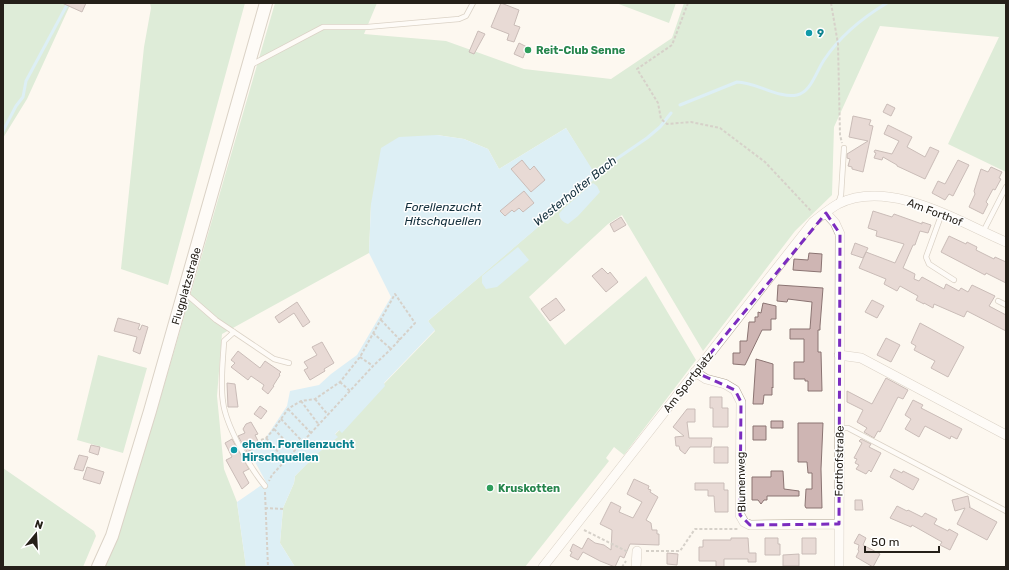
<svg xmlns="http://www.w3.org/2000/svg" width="1009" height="570" font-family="Rubik,sans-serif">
  <rect width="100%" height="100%" fill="#fdf8f0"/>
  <!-- green -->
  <path fill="#b9ddba" d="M 3,3 L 71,3 L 27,99 L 3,138 Z
    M 150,3 L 245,3 L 168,285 L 121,269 L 144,47 L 151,8 Z
    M 275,3 L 377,3 L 364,34 L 446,41 L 524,69 L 611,79 L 672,38 L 684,3 L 1006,3 L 1006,172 L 948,144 L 999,37 L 880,26 L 834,127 L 832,195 L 795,231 L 703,351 L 622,215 L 608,224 L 529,297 L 565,345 L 646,276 L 696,360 L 624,455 L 614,447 L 606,458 L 609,461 L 525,567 L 295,567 L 280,543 L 283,508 L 294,483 L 295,476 L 435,331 L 428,321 L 596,177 L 566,128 L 499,169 L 488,149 L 464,139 L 437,135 L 371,204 L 369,253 L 222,334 L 217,396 L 224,469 L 237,502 L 246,567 L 105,567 L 118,537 L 157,410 Z
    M 616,3 L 676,3 L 669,23 Z
    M 98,355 L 147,368 L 123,453 L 77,440 Z
    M 3,468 L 94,531 L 96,536 L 83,567 L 3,567 Z"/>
  <!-- water -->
  <path fill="#b6e4fb" d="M 566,128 L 597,177 L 428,321 L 435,330 L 384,383 L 385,386 L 342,433 L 339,430 L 335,434 L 338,437 L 317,454 L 295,476 L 294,483 L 283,508 L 280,543 L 295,567 L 246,567 L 237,502 L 266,482 L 249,451 L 261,445 L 287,406 L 290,391 L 319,385 L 331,374 L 357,355 L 391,297 L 369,253 L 371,204 L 381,148 L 399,137 L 437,135 L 464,139 L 488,149 L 499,169 Z
    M 593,183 L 597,186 L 600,192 L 578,216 L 568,224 C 563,222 560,220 559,214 L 563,209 Z
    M 518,247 L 529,260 L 497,287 L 486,289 L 482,283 L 482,276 Z"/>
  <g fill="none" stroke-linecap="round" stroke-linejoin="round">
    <!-- stream -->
    <path stroke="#b6e4fb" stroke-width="3" d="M 680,105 L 737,82 C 756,82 779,99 797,95 C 811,92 816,72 824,60 C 840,36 862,18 887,3
      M 3,131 L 16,106 L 23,97 L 26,81 L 68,3
      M 593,175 L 647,138 L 660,127 L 671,113"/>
  </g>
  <!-- building -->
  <path fill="#ceb5b3" stroke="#8b7472" d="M 62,3 L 86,3 L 82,12 Z
    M 501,3 L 519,10 L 514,25 L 520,27 L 514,42 L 507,40 L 509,34 L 491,27 Z
    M 478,31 L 485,34 L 474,54 L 469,52 Z
    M 519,43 L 527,47 L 523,58 L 514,54 Z
    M 887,104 L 895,108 L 891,116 L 883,112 Z
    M 853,116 L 871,120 L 869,125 L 873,126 L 863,172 L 852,169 L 852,167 L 848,166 L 850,159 L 847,158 L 847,154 L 868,141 L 849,137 Z
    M 888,125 L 912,137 L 907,147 L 925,157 L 930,147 L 939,151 L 925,179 L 897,166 L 897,165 L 883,157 L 882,160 L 874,158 L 876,153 L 874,152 L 875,150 L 892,154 L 899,141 L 884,134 Z
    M 522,160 L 530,170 L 534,166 L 545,180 L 531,192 L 511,169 Z
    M 958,160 L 969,165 L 953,196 L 949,194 L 945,200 L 932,193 L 938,181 L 945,184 Z
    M 991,167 L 1002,172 L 999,178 L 1001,179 L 995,190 L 993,189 L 986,202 L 988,204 L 983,214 L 969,207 L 975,194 L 974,191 L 981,169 L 988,172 Z
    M 524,191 L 534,203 L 523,212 L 519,208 L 514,212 L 512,210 L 505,216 L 500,211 Z
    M 873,211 L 892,217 L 894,214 L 922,224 L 922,222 L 931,225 L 928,233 L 920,231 L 916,242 L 915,245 L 913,245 L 903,268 L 915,274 L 914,279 L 919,281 L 922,277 L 944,289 L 946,284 L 959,291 L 961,288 L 968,292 L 972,285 L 995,296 L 989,306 L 1006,315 L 1006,331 L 967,311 L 964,317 L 934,304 L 933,308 L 924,303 L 924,304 L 916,300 L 918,296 L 900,286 L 897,291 L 884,284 L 886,279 L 859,268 L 866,252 L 895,263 L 904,244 L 876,236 L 877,231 L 868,228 Z
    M 621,217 L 626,225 L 614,232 L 610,224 Z
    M 949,236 L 966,244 L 967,242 L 977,247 L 976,250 L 994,259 L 995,257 L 1006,262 L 1006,283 L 986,273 L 985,275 L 941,252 Z
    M 855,243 L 868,248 L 863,258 L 851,254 Z
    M 809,253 L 822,254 L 821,272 L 793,270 L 794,259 L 808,260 Z
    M 602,268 L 608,274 L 610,272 L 618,282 L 606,292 L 592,276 Z
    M 778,285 L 823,288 L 820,326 L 820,330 L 818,330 L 818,352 L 821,352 L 822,391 L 808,391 L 808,381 L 805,381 L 805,379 L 794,379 L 794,362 L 804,362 L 804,339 L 790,339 L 790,329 L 810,329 L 812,302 L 788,299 L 787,302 L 777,301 Z
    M 556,298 L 565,310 L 550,321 L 541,309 Z
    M 872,300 L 884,306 L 877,318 L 865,312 Z
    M 297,302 L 310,322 L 303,327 L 294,313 L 279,323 L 275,317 Z
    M 763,303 L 776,306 L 776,319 L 771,319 L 771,330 L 762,330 L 745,365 L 733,364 L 733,353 L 740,353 L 740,341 L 747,341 L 749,322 L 755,322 L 755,317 L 758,317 L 758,312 L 761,313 Z
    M 118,318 L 140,324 L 138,329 L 140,330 L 142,325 L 148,327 L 140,354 L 133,351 L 137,337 L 114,331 Z
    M 920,323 L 964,347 L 948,377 L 931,368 L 935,361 L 914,350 L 916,346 L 911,343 Z
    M 886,338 L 900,345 L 891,362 L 877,355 Z
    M 322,342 L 334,363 L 324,369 L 325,371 L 310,380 L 304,370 L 308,368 L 304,362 L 317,355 L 312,347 Z
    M 238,351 L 260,368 L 265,361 L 281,372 L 279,374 L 280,375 L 273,386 L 274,386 L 268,394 L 262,389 L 264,385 L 251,376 L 248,380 L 231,367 L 235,363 L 231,360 Z
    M 756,359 L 773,364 L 773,388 L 772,387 L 772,395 L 764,395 L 763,404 L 753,404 Z
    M 886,378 L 908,390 L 903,399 L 898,397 L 880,432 L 878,431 L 874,438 L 864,432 L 867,428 L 857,422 L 863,410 L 847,402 L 847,391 L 872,404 Z
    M 227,383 L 235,384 L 238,407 L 228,407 Z
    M 710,397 L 722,397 L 722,408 L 728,408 L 728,427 L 713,427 L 713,408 L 710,408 Z
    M 913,400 L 923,405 L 921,408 L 962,429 L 957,439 L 951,436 L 950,439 L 925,426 L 919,437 L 905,429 L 911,419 L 905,415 Z
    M 260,406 L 267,411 L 261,419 L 254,414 Z
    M 687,409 L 695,409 L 695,422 L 687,422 L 689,438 L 712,438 L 711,447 L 690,447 L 685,454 L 680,450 L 679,446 L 676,446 L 675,437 L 684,436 L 673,427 Z
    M 771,421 L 783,421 L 783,428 L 771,428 Z
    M 251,422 L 258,434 L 255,435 L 260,445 L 247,452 L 238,436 L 245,433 L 243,429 L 246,424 Z
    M 798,423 L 823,423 L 821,469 L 822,508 L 806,508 L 805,506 L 806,489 L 812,489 L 812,473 L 808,473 L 807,462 L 798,462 Z
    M 753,426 L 766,426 L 766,440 L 753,440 Z
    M 232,439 L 249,469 L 243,472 L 249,483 L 242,489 L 226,460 L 232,457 L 225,443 Z
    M 861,439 L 871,444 L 869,447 L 881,453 L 871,472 L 869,470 L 866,474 L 856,469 L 859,465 L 855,463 L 857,459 L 854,458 L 862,443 L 859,441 Z
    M 91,445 L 100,447 L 98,455 L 89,452 Z
    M 714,447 L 728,447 L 728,463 L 714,463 Z
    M 79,455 L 88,457 L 83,471 L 74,469 Z
    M 87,467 L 104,472 L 100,484 L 83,479 Z
    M 894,469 L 902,473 L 903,471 L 919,479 L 913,490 L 890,477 Z
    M 771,471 L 783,471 L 784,489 L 799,491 L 799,496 L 767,496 L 767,500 L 764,500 L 761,504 L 758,500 L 752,500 L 752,477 L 771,477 Z
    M 634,479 L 649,486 L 648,489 L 651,490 L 650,492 L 658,497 L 646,520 L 651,523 L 652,530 L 657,530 L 657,534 L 659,534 L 659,545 L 630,544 L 624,558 L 620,556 L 615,567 L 600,561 L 583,552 L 578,560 L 570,556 L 572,552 L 570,551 L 573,544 L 582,549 L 588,538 L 595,543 L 604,545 L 611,550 L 612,530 L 600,524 L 611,502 L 621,507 L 619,512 L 633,518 L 642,502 L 627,494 Z
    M 695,483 L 724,483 L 724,490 L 728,490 L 728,512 L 715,512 L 714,496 L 708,496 L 708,490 L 695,490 Z
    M 968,496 L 970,507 L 969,507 L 997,522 L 987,540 L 957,524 L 965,508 L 955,511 L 952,500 Z
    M 855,500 L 862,500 L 863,510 L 855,510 Z
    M 897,506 L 907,511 L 908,510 L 922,517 L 925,513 L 937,519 L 934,524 L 948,531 L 949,529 L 958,534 L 950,550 L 940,545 L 942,542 L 912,525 L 911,527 L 890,518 Z
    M 859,534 L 866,538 L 863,545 L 880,554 L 873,567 L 856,557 L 859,551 L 858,550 L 859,545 L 854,543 Z
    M 731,538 L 748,538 L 749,553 L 756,553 L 756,562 L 748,562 L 748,559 L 724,559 L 724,567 L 716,567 L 716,561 L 699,561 L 699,547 L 703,547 L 703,540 L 731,540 Z
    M 765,538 L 778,538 L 778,544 L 780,544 L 780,555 L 765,555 Z
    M 802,538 L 816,538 L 816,554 L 802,554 Z
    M 667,553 L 678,554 L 677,565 L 667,564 Z
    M 799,554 L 799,566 L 783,566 L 783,555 Z"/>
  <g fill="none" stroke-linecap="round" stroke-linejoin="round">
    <defs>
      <path id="service" d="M 251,65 L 323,27 L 367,27 L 459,19 L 466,16 L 473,3
        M 838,204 L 841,195 L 844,148
        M 942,213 L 926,257 L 929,264 L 954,280
        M 983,232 L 1006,187
        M 185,293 L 216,320 L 274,359 L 289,363
        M 998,301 L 1006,305
        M 234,332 L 224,341 C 223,361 220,382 223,402 C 226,426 250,468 265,486
        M 840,428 L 848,428 L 1006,511"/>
      <path id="minor" d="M 826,213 L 835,223 L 840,234 L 839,567
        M 839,355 L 861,358 L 1006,435
        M 695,372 L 706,379 L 725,384 L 735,390 L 741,402 L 740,515 L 744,522 L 750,525 L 839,524
        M 543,567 L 813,222 C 821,216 829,209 838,204 C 890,178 959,222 1006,242
        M 636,567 L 637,551"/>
      <path id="tertiary" d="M 98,567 L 112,536 L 150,411 L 266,3"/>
    </defs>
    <!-- service casing -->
    <use href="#service" stroke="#b1a593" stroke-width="6"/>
    <!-- minor casing -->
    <use href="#minor" stroke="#b1a593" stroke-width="10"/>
    <!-- tertiary casing -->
    <use href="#tertiary" stroke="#b1a593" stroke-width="14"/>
    <!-- path -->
    <path stroke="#a7a29a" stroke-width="2" stroke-dasharray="3 2" stroke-linecap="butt" d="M 688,3 L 672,45 L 637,69 L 658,103 L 661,119 L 667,124 L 691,122 L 720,128 L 765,162 L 812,212
      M 831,3 L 838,44 L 840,135 L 842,143
      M 381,320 L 400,340
      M 373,333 L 391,349
      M 360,357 L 373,366
      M 340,382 L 350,391
      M 315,399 L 328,415
      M 301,401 L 319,425
      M 288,409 L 311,433
      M 281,419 L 302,441
      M 274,429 L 295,451
      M 266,438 L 286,461
      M 261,440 L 266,438 L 274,429 L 288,409 L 294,405 L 301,401 L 315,399 L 340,382 L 360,357 L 395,294 L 415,323 L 391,349 L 373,366 L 272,475 L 269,481
      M 265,492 L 268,567
      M 265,508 L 284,509
      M 584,530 L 628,552
      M 646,551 L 680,551 L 695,529 L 738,529
      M 622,567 L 626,561"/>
    <!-- service -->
    <use href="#service" stroke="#fff" stroke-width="4.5"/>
    <!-- minor -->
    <use href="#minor" stroke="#fff" stroke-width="9"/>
    <!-- tertiary -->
    <use href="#tertiary" stroke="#fff" stroke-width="12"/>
  </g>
  <!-- marked area -->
  <path d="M0 0H1009V570H0ZM 826,213 L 840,234 L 839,524 L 750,525 L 740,515 L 741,402 L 735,390 L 695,372 Z" fill="#fdf8f0" fill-opacity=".55" fill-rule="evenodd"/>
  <path fill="none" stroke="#7b2cbf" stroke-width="3" stroke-dasharray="8 5" stroke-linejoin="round" d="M 826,213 L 840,234 L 839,524 L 750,525 L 740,515 L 741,402 L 735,390 L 695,372 Z"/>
  <!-- markers -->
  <g fill="#0f9aa8" stroke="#fff" stroke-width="1.5">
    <circle cx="809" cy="33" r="4"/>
    <circle cx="234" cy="450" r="4"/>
  </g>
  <g fill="#2e9e5b" stroke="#fff" stroke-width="1.5">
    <circle cx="528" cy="50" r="4"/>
    <circle cx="490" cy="488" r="4"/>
  </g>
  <g text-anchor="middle" stroke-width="3" stroke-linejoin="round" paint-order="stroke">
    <!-- culture labels -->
    <g font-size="11" font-weight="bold" fill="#0d838f" stroke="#fff" text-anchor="start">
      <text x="817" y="37">9</text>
      <text x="242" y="448">ehem. Forellenzucht<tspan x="242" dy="13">Hirschquellen</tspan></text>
    </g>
    <!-- leisure labels -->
    <g font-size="11" font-weight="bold" fill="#27864d" stroke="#fff" text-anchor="start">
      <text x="536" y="54">Reit-Club Senne</text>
      <text x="498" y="492">Kruskotten</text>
    </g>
    <!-- street labels -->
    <g font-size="11" fill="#252019" stroke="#fff">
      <text transform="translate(935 212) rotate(21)" y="4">Am Forthof</text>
      <text transform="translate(186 286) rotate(-74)" y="4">Flugplatzstraße</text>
      <text transform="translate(688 382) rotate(-52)" y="4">Am Sportplatz</text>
      <text transform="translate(839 461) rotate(-89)" y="4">Forthofstraße</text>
      <text transform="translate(741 482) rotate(-91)" y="4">Blumenweg</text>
    </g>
    <!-- water labels -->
    <g font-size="12" font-style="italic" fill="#132f3c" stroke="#fff">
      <text transform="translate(575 191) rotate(-39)" y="4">Westerholter Bach</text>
      <text x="443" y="211">Forellenzucht<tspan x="443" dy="14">Hitschquellen</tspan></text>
    </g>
  </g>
  <!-- border -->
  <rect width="1009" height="570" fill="none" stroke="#252019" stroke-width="8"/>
  <!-- north arrow -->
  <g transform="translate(36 534) rotate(18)" stroke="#ffffff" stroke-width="3" paint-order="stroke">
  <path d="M0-3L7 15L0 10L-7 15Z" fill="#252019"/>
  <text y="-6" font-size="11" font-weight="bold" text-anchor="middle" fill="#252019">N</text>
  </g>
  <!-- scale -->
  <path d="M865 546v6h74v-6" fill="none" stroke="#252019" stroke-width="2"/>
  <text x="871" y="546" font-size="12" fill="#252019" stroke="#ffffff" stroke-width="3" paint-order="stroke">50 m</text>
</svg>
